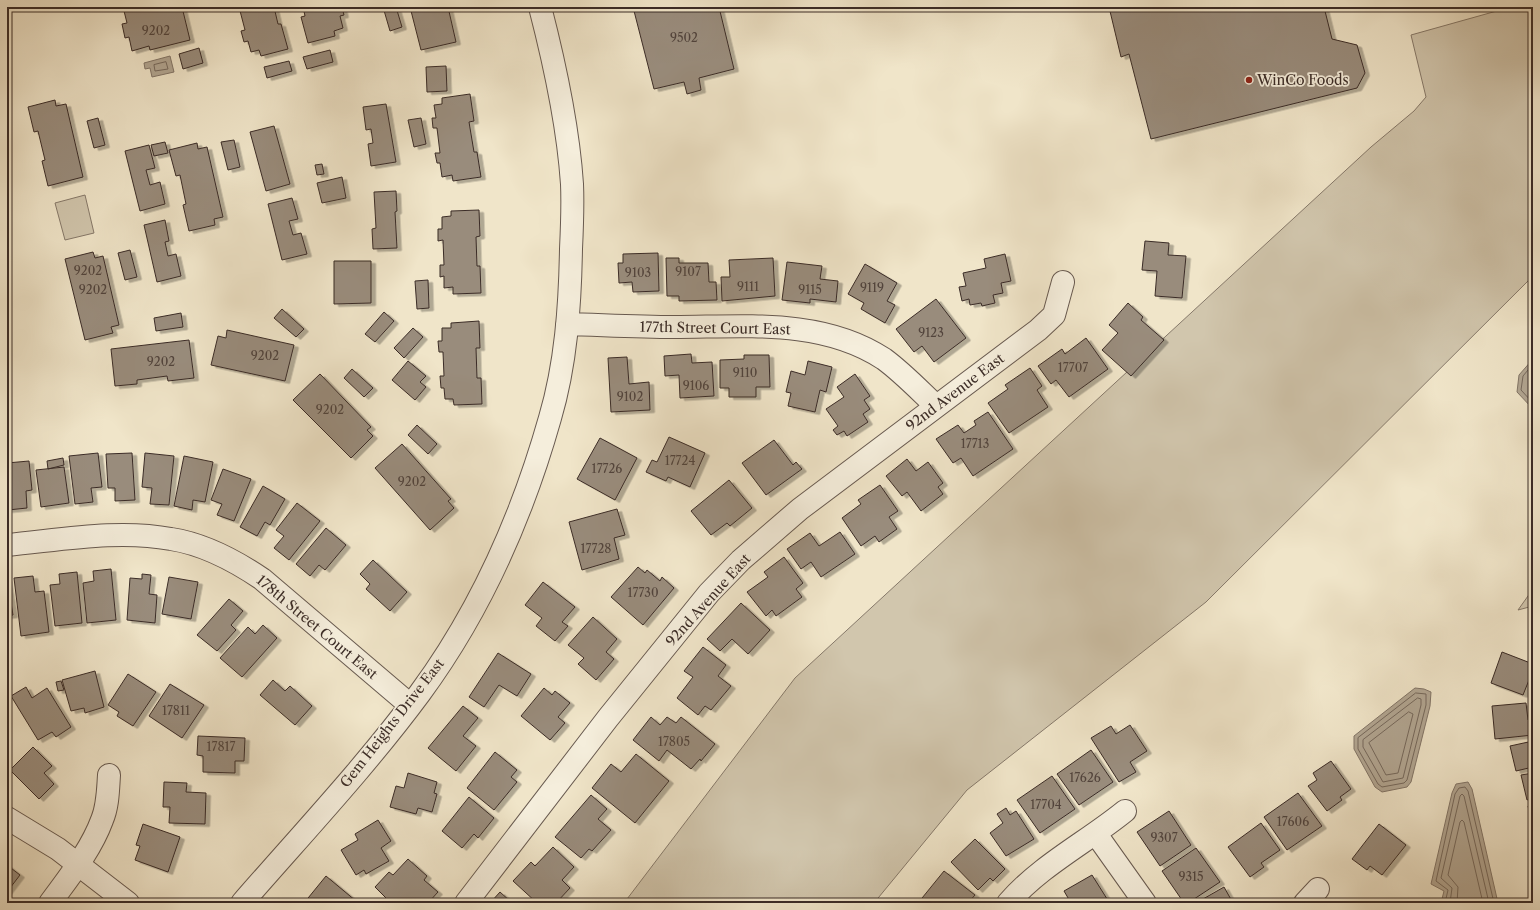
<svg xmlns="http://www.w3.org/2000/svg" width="1540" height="910" font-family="'Libre Caslon Text',serif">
  <defs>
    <filter id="shadow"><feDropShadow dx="4.5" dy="2.5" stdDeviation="0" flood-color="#0004"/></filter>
  </defs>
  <rect width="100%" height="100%" fill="#f0e5c9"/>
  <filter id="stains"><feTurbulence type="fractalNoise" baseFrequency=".005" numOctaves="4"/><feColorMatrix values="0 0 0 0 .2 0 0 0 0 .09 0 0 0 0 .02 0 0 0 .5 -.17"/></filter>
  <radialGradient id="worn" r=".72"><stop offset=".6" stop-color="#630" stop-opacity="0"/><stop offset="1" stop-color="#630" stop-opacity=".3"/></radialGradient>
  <!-- green -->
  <path fill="#d1c6ad" stroke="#86796a" d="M 1511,7 L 1533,7 L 1533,276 L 1206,602 L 967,790 L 874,903 L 624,903 L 795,678 L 1371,147 L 1414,111 L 1426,97 L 1411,35 Z
    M 85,195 L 94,233 L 65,240 L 55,203 Z
    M 1533,589 L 1533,606 L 1518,610 Z"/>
  <!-- water -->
  <path fill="#b2a692" stroke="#827567" d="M 170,56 L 174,72 L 152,77 L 150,68 L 145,69 L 144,63 Z
    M 1533,359 L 1533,409 L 1517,392 L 1519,375 Z
    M 1415,688 L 1424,689 L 1431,692 L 1430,706 L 1411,782 L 1407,787 L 1382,792 L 1375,787 L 1354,749 L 1354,736 Z
    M 1468,782 L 1472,789 L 1498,903 L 1441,903 L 1444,891 L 1431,884 L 1452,793 L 1456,784 Z"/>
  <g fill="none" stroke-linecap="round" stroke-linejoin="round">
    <!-- shore -->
    <path stroke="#76695c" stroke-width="1" d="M 166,62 L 168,69 L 155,71 L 154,65 Z
      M 1533,364 L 1523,376 L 1521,390 L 1533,403
      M 1416,693 L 1426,694 L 1426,705 L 1407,780 L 1404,783 L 1382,787 L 1378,784 L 1358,749 L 1358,738 Z
      M 1418,698 L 1421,699 L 1421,705 L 1403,778 L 1383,782 L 1363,747 L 1363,740 Z
      M 1409,712 L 1413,714 L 1398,773 L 1386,775 L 1369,743 Z
      M 1445,903 L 1448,890 L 1436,881 L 1455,794 L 1459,788 L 1465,787 L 1468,791 L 1494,903
      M 1450,903 L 1452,888 L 1441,878 L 1460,796 L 1462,794 L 1464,796 L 1489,903
      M 1457,903 L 1458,887 L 1448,875 L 1460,822 L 1462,820 L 1464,822 L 1483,903"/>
  </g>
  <!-- building -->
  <path fill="#998c7b" stroke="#3b2c27" filter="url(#shadow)" d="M 123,7 L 182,7 L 190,40 L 150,50 L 149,46 L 132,51 L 129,37 L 125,38 L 122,24 L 127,23 Z
    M 239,7 L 274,7 L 278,24 L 281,24 L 288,49 L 261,56 L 259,50 L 251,52 L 248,41 L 244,42 L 241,31 L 245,30 Z
    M 303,7 L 342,7 L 344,15 L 340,16 L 343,28 L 334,31 L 335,36 L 308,43 L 301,17 L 305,16 Z
    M 383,7 L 396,7 L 402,27 L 390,31 Z
    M 410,7 L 448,7 L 456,42 L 421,50 Z
    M 633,7 L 719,7 L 734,69 L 699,78 L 701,90 L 687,94 L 684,82 L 654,89 Z
    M 1109,7 L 1324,7 L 1332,39 L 1357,45 L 1365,73 L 1357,88 L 1151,139 L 1129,54 L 1121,57 Z
    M 199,48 L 203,63 L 183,69 L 179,54 Z
    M 330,50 L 333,62 L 307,69 L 303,57 Z
    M 289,61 L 292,71 L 267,78 L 264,67 Z
    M 446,66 L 447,91 L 427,92 L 426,67 Z
    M 470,94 L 474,121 L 469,122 L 474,152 L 477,152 L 481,177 L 453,181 L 452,175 L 442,177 L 440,163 L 437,163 L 435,153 L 440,153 L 437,128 L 433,128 L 432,118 L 436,118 L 434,105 L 442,104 L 442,98 Z
    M 55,100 L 56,106 L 66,104 L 83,177 L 48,186 L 42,161 L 45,160 L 38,131 L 34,132 L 28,107 Z
    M 386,104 L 396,162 L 371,166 L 368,144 L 373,143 L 371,129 L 366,130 L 363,107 Z
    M 98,118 L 105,145 L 94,148 L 87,121 Z
    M 421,118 L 426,144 L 414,147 L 408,120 Z
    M 274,126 L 290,184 L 266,191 L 250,132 Z
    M 234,140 L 240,167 L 228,170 L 221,142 Z
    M 165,142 L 168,153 L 154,156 L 151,145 Z
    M 197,143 L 198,149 L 207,147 L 223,217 L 214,219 L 215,225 L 189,231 L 183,205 L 186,204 L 180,175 L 176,176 L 169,150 Z
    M 149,145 L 155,168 L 146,170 L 150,185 L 160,182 L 165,204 L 140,211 L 125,151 Z
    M 322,164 L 324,174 L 317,175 L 315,165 Z
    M 342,177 L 346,198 L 322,203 L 317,183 Z
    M 396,191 L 397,211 L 395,212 L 397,248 L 373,249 L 372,229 L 376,228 L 374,192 Z
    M 292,198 L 298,219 L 289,221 L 293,235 L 301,233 L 307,254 L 282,260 L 268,204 Z
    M 479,210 L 480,236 L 476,237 L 477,266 L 480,266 L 481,293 L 453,294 L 453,287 L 444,288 L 444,276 L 440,277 L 440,265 L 444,265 L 443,240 L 438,241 L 438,229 L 442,229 L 442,217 L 451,216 L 451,211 Z
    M 165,220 L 169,241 L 165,242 L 168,256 L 176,254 L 181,276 L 157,282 L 144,225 Z
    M 1145,241 L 1169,243 L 1168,255 L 1186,256 L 1182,298 L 1155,296 L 1157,271 L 1142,270 Z
    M 130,250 L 137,277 L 125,280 L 118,253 Z
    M 93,252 L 95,258 L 103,256 L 119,325 L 111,327 L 113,333 L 85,340 L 65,259 Z
    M 658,253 L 659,291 L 633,292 L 632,282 L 619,283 L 618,263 L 623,263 L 623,254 Z
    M 1005,254 L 1011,281 L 1001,283 L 1003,293 L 993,295 L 995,303 L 982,306 L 981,303 L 970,305 L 969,299 L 962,301 L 959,287 L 966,286 L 963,273 L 986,268 L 984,259 Z
    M 666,258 L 679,258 L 679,263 L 708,263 L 709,282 L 716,282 L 717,300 L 679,301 L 679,296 L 667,296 Z
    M 773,258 L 775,296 L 722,301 L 721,277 L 730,277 L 729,260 Z
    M 334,261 L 371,261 L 371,303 L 334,304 Z
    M 787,262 L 822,266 L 820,279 L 838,281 L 836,302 L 810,299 L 810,303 L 782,300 Z
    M 865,264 L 897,283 L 887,301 L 895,305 L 885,323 L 861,309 L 864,303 L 848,294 Z
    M 428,280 L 429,308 L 417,309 L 415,281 Z
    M 936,299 L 966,338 L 934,362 L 922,346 L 914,352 L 896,329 Z
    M 1128,303 L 1143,317 L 1141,320 L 1164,340 L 1131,376 L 1102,350 L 1118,333 L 1109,325 Z
    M 282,309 L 304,329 L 296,337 L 274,318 Z
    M 384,312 L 394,321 L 375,342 L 365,334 Z
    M 181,313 L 183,327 L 156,331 L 154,318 Z
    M 479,321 L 480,348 L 476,348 L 477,378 L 481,378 L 482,404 L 454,405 L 453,399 L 445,399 L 444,388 L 441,388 L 440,376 L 444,376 L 443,352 L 439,352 L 438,341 L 442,341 L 442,328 L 451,328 L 451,323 Z
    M 413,328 L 423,337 L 404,358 L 394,348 Z
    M 227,330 L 294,345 L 285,381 L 211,365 L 218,336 L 226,338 Z
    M 1086,338 L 1108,369 L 1069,397 L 1056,380 L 1051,384 L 1038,366 L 1062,349 L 1065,354 Z
    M 189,340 L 194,378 L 168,381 L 167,376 L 137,380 L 137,384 L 115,386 L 111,349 Z
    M 691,354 L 692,363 L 712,362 L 714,396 L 680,398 L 679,375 L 665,376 L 664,356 Z
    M 744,355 L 769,355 L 770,387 L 756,387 L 756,397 L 729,397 L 729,388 L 720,388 L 720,360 L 744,359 Z
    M 627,357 L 629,384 L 649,382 L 650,410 L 611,412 L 608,358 Z
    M 408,361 L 426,376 L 420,382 L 426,387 L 415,400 L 392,380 Z
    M 808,361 L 832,367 L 826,392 L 820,390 L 815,412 L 788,406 L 791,393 L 786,392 L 791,371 L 805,375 Z
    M 1030,368 L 1042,386 L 1037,390 L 1048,407 L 1009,433 L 988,403 L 1008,389 L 1005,385 Z
    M 352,369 L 373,388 L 364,397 L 344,378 Z
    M 320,374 L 371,427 L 367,430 L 373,436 L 351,458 L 293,400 Z
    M 855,374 L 870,396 L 864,400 L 870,409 L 863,414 L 868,422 L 847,436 L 844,431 L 837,435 L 833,430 L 838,426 L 826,409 L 844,397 L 837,387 Z
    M 988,412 L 1013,449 L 973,476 L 961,458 L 953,463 L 936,439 L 958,425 L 964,433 L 976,425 L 974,421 Z
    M 417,425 L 437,444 L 428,454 L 408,435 Z
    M 669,437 L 705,453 L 690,487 L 668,477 L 666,481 L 646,472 L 652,460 L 657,462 Z
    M 600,438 L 637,458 L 615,500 L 577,479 Z
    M 774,440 L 793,465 L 796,462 L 802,469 L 766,495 L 742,463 Z
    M 402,444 L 451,499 L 448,501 L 454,508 L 430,530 L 375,468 Z
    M 98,453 L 102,487 L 91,488 L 93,502 L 75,504 L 69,456 Z
    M 132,453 L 135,500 L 115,501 L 115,488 L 108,488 L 106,454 Z
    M 145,453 L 174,456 L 169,505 L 150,504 L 152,488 L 142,487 Z
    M 184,456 L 213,462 L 205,502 L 193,500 L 192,510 L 174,506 Z
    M 63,458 L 64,465 L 48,469 L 47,461 Z
    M 907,459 L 916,471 L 928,462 L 943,483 L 938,487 L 943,494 L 921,511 L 907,492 L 902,496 L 886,476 Z
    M 29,461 L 32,490 L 26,491 L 27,508 L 8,510 L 7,463 Z
    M 64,467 L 69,503 L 41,507 L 36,470 Z
    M 223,469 L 251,479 L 234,521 L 217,515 L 222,504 L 211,500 Z
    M 729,480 L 752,508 L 730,526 L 727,523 L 711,535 L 691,511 Z
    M 880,485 L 898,511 L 889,517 L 897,529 L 879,542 L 875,536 L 861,546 L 842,518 L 861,504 L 858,500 Z
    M 263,486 L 285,499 L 270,525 L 265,522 L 257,536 L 240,527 Z
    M 297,503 L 320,521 L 289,560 L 274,548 L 284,536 L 276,530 Z
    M 617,509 L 625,535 L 614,538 L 619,559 L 582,570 L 569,522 Z
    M 326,528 L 346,545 L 325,570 L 319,565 L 310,576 L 296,564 Z
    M 840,532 L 855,554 L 821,577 L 811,562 L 801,569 L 787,549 L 810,533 L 819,546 Z
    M 784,557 L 803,583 L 796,589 L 802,597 L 776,616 L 772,610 L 766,616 L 747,592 L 768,577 L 764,572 Z
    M 373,560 L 407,592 L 390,611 L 366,589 L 370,584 L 360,574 Z
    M 638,567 L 645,573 L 647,570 L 660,581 L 662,577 L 674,588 L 643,625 L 611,597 Z
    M 111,569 L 116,620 L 87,623 L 83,583 L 94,581 L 93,571 Z
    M 77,572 L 82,623 L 55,626 L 50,585 L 60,584 L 59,574 Z
    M 142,574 L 151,575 L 149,594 L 157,595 L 155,623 L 127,620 L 130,578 L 142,579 Z
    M 33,576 L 35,592 L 44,591 L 49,632 L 21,636 L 14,578 Z
    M 169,577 L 198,582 L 191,619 L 162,614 Z
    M 7,579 L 13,615 L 7,616 Z
    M 543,582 L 575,607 L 562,622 L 568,626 L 555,641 L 536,626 L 542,618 L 525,605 Z
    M 229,599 L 243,611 L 231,625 L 236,630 L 217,651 L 197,635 Z
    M 741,603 L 770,630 L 748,654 L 732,639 L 720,651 L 707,639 Z
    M 593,617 L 617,639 L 606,652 L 614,659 L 596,680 L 578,664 L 584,658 L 568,645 Z
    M 263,625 L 277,638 L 242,677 L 220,658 L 248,627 L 255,634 Z
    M 703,647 L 726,665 L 718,676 L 731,686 L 711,710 L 705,706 L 698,715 L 677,698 L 693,677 L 684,671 Z
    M 1502,652 L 1533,664 L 1533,682 L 1529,680 L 1523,695 L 1491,683 Z
    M 498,653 L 531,674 L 517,696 L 499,685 L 484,707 L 469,697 Z
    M 95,671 L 104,707 L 85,713 L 84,708 L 71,711 L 62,680 Z
    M 128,674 L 156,692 L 133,726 L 117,716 L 119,712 L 108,705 Z
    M 273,680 L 285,691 L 290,686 L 312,706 L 295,725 L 260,695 Z
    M 61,681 L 64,690 L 58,691 L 56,682 Z
    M 170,684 L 204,705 L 182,738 L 149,716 Z
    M 26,687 L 32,698 L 47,688 L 71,727 L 56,737 L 52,732 L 38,740 L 11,696 Z
    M 544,688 L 552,695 L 555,691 L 570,703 L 558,717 L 565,723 L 550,740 L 521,716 Z
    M 1526,703 L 1528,720 L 1533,719 L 1533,735 L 1495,739 L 1492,706 Z
    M 463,706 L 478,718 L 463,736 L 476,746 L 456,771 L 428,748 Z
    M 651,717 L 660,725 L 667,717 L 676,723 L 681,717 L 715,744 L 701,761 L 700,759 L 691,769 L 667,750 L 659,761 L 633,740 Z
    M 1130,725 L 1147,751 L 1130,762 L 1136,772 L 1119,782 L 1091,738 L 1111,726 L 1116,734 Z
    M 198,736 L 245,738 L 244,761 L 235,761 L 235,773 L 203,772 L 203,756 L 197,755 Z
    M 1533,741 L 1533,767 L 1516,771 L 1510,746 Z
    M 33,747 L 52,766 L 44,773 L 54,784 L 39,799 L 10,770 Z
    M 1091,750 L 1113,782 L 1079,805 L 1057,774 Z
    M 495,752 L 517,770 L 511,777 L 517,782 L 494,810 L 467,788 Z
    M 636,754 L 669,781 L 635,823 L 592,788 L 611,764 L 621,772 Z
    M 1331,761 L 1351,789 L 1340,797 L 1342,800 L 1327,811 L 1308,786 L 1317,780 L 1313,773 Z
    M 408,773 L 437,782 L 434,793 L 437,794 L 432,812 L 418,808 L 416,814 L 390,807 L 396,786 L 404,788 Z
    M 1533,773 L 1533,798 L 1527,800 L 1521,775 Z
    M 1052,776 L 1075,809 L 1040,833 L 1017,800 Z
    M 164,782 L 187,783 L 186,792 L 206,793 L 205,824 L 169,823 L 170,807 L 163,807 Z
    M 1298,793 L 1322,826 L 1287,850 L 1264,817 Z
    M 591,795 L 607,809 L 598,819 L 611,830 L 592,851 L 589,849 L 581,858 L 555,837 Z
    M 469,797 L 494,818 L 478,838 L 474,834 L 462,848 L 442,831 Z
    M 1533,804 L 1533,826 L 1528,806 Z
    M 1006,808 L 1010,815 L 1016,811 L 1034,839 L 1006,856 L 990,833 L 1003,823 L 997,814 Z
    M 1169,811 L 1191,845 L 1160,866 L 1137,832 Z
    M 378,820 L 391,841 L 381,848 L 389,861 L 366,874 L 364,870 L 356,875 L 341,850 L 358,840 L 355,834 Z
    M 1261,823 L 1280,850 L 1261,863 L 1264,867 L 1250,877 L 1228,847 Z
    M 143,824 L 180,837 L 168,872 L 135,860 L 140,846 L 136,845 Z
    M 1379,824 L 1406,845 L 1382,875 L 1370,866 L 1367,870 L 1352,859 Z
    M 975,839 L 1005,869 L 993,881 L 990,878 L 978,890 L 951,862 Z
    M 553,847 L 574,867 L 562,880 L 570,888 L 556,903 L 554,901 L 552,903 L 537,903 L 513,881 L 531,862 L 535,866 Z
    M 1196,848 L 1220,882 L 1188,903 L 1184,903 L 1162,871 Z
    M 408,859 L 427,876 L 424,880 L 438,892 L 428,903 L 386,903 L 383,900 L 386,898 L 375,887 L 389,872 L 393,875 Z
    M 7,865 L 20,875 L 7,892 Z
    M 944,871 L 975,895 L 968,903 L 918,903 Z
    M 1092,875 L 1109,902 L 1071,903 L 1064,891 Z
    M 326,876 L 356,901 L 355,903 L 304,903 Z
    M 1224,887 L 1233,903 L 1196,903 Z
    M 500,892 L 511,902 L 510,903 L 490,903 Z"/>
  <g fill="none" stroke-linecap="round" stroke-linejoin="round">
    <defs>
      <path id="minor" d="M 567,324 C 603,325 638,327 674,327 C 744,327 822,318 884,359 C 903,373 919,390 936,406
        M 7,545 C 61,540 118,529 171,539 C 204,544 234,560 262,579 L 410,705
        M 7,818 L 58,849 L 128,903
        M 1096,834 L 1145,903
        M 50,903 C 69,877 91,850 102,820 C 108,806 108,790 109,775
        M 242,903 C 302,834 366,766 420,693 C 481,610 522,517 550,418 C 566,364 570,306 571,249 C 572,228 573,206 572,184 C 568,124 555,65 540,7
        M 466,903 L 608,718 L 709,593 L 741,560 L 800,509 L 1038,330 L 1054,315 L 1063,282
        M 1008,903 C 1041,865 1087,842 1125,811
        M 1305,903 L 1318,889"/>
    </defs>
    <!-- minor casing -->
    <use href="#minor" stroke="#685a50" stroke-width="24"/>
    <!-- minor -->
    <use href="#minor" stroke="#f5eedc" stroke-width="22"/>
  </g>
  <!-- markers -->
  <circle fill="#8f2418" stroke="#f5eedc" stroke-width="1.5" cx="1249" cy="80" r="4"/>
  <g text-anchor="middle" stroke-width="3.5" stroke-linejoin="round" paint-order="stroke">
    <!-- number labels -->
    <g font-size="12" fill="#52443c">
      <text x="156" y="35">9202</text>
      <text x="684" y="42">9502</text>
      <text x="88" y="275">9202</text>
      <text x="688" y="276">9107</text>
      <text x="638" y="277">9103</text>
      <text x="748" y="291">9111</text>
      <text x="872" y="292">9119</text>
      <text x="93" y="294">9202</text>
      <text x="810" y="294">9115</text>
      <text x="931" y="337">9123</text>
      <text x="265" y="360">9202</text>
      <text x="161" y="366">9202</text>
      <text x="1073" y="372">17707</text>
      <text x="745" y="377">9110</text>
      <text x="696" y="390">9106</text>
      <text x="630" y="401">9102</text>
      <text x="330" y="414">9202</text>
      <text x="975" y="448">17713</text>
      <text x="680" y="465">17724</text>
      <text x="607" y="473">17726</text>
      <text x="412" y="486">9202</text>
      <text x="596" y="553">17728</text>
      <text x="643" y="597">17730</text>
      <text x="176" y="715">17811</text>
      <text x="674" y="746">17805</text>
      <text x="221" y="751">17817</text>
      <text x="1085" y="782">17626</text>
      <text x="1046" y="809">17704</text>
      <text x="1293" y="826">17606</text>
      <text x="1164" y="842">9307</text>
      <text x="1191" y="881">9315</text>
    </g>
    <!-- poi labels -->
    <g font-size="14" fill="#3b2c27" stroke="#f5eedc" text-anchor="start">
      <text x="1257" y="85">WinCo Foods</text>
    </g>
    <!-- street labels -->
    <g font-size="14" fill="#3b2c27" stroke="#f5eedc">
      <text transform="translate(715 328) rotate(1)" y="5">177th Street Court East</text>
      <text transform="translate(955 392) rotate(-37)" y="5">92nd Avenue East</text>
      <text transform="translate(708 600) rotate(-48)" y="5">92nd Avenue East</text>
      <text transform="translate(317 627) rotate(40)" y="5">178th Street Court East</text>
      <text transform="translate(392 723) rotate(-52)" y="5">Gem Heights Drive East</text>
    </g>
  </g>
  <!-- margin -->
  <rect width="1540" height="910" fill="none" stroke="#f0e5c9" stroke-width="24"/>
  <rect x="8" y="8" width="1524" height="894" fill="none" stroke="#3b2c27" stroke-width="2"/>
  <rect x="12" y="12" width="1516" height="886" fill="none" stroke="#3b2c27"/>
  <rect width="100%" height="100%" filter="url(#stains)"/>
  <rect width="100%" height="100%" fill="url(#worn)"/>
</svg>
